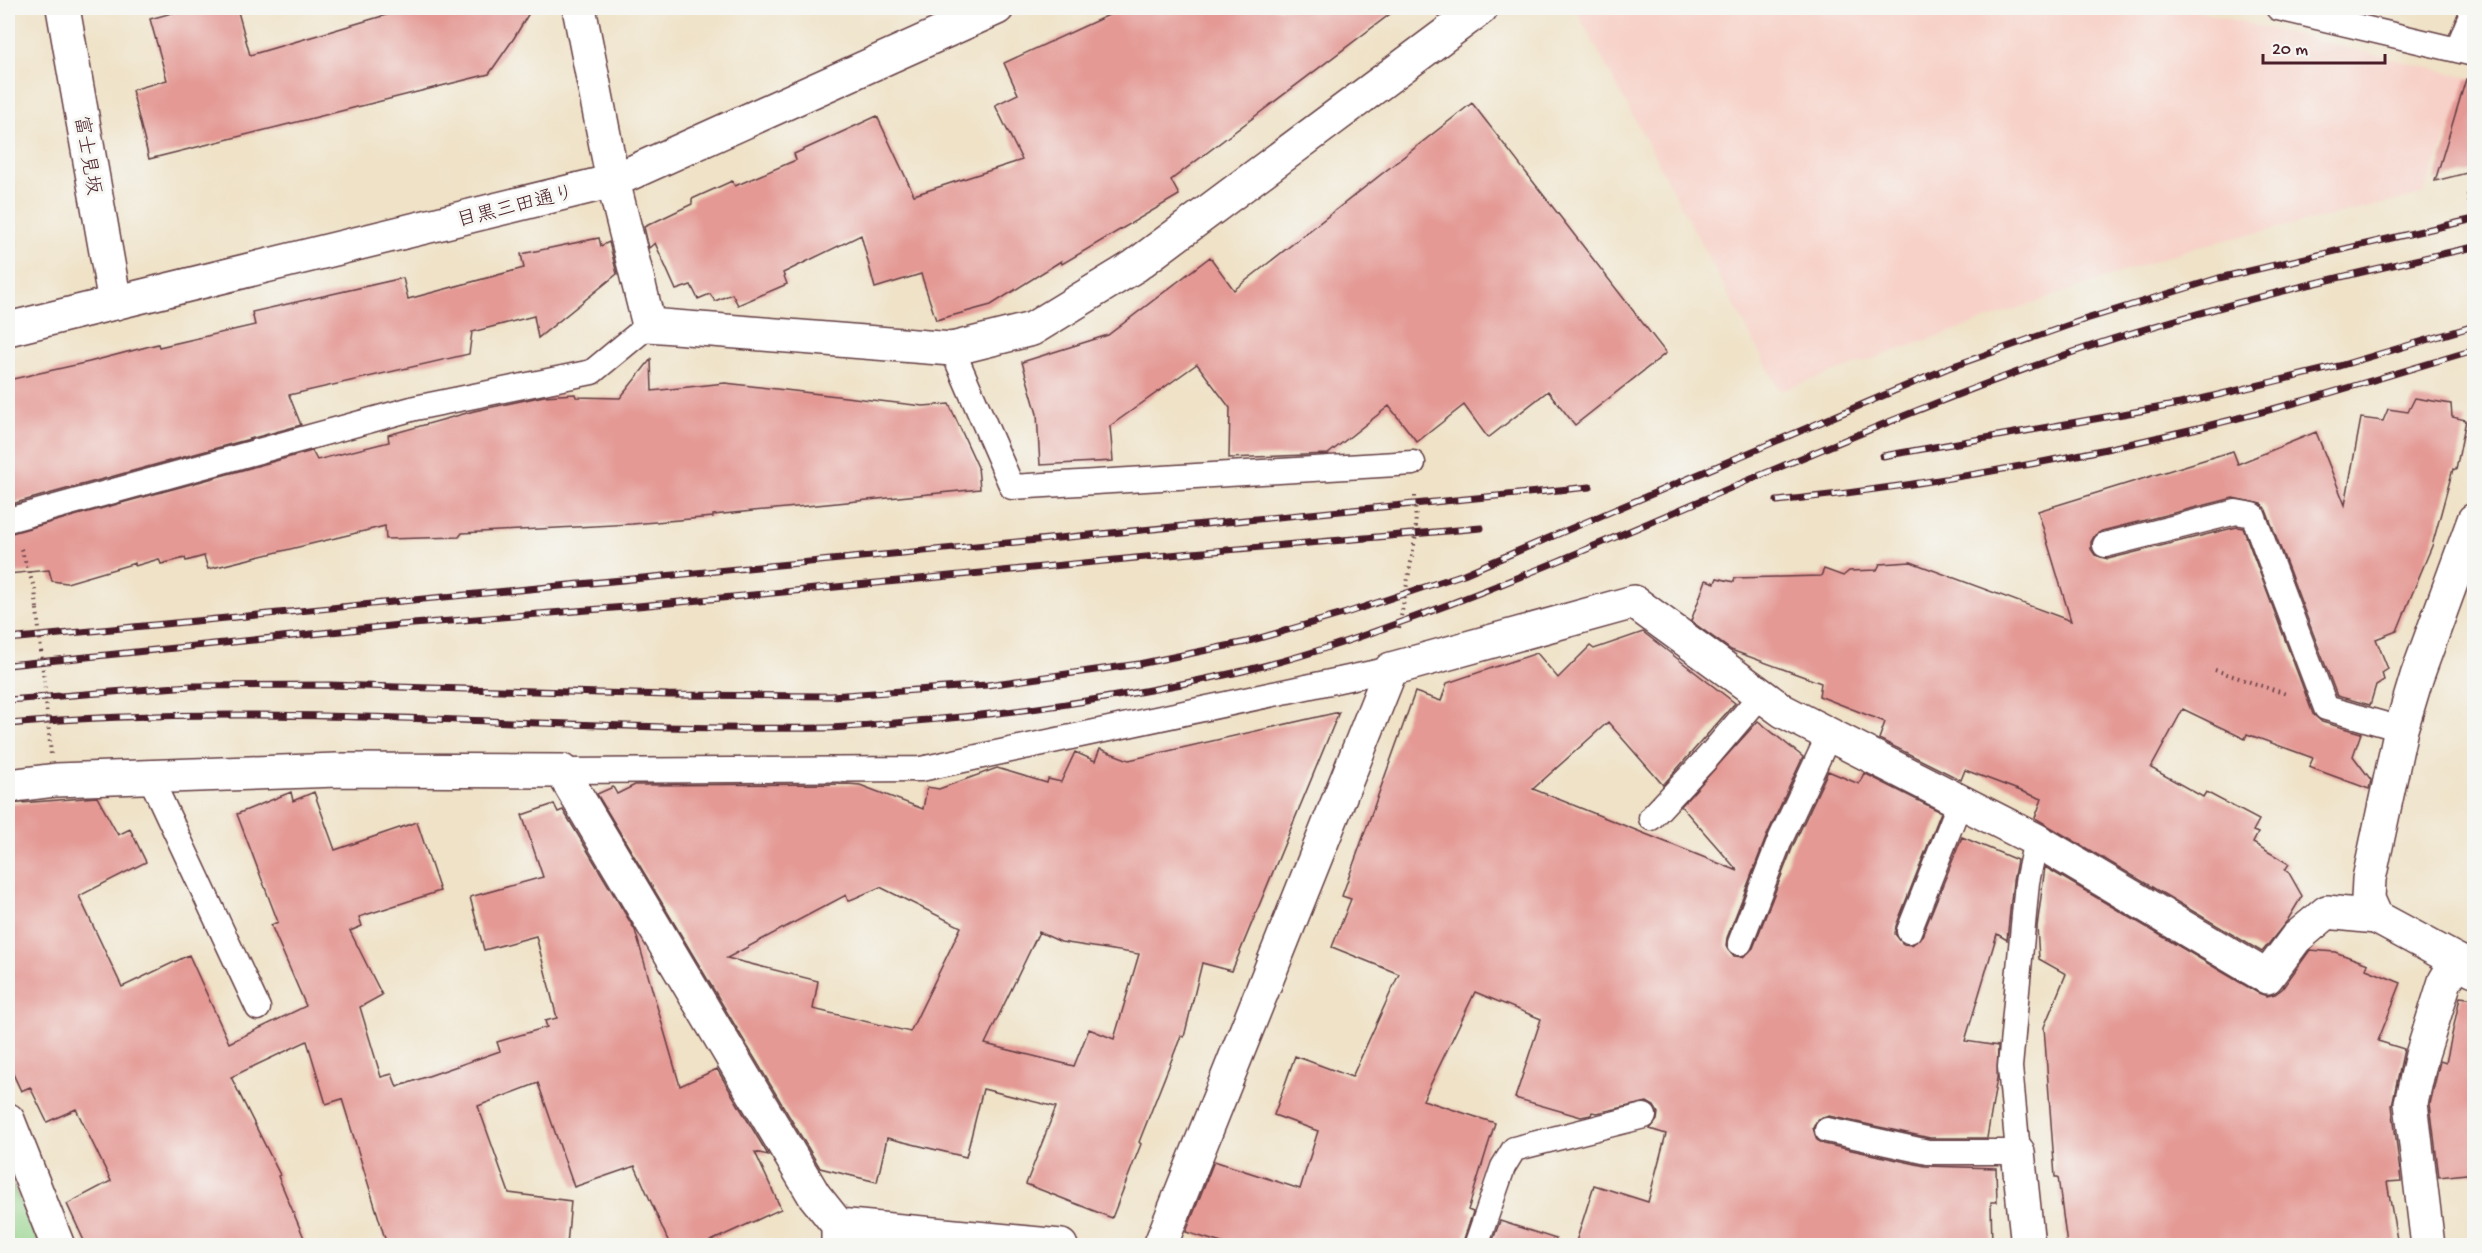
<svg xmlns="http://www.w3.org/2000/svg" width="2482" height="1253" font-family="'Gochi Hand','Klee One',sans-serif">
  <rect width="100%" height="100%" fill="#f6f6f2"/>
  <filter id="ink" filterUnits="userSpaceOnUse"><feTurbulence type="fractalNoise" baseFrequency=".0167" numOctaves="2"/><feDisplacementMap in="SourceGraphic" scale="12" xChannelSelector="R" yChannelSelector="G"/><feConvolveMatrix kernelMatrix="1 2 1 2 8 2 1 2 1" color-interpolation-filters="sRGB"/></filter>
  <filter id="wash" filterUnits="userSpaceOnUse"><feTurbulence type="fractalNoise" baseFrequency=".008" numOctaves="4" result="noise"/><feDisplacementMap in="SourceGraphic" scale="24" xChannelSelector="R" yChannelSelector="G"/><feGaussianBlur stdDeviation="1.35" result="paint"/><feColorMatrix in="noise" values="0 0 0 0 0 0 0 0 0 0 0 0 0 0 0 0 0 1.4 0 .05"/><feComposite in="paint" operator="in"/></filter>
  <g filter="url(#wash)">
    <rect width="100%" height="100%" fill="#efe2c7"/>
    <!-- built -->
    <path fill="#f7d1c8" d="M 1575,8 L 2185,8 L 2470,78 L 2423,195 L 2195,247 L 1780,391 Z"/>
    <!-- green -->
    <path fill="#93d289" stroke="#6e785a" stroke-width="1.5" d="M 8,1175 L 40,1245 L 8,1245 Z"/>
    <g id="blocks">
      <!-- building -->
      <path fill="#e49994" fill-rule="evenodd" d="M 190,8 L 237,8 L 250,55 L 396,12 L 399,8 L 532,8 L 514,38 L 489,74 L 149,159 L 132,90 L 167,80 L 150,19 Z
        M 1124,8 L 1398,8 L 1171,180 L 1179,195 L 1062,264 L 1061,261 L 991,305 L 936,320 L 921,274 L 875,288 L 861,235 L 783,273 L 787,284 L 738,305 L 732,294 L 715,301 L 710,294 L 698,299 L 691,285 L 676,290 L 655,243 L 649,248 L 644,227 L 692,204 L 692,199 L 732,181 L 735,186 L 796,160 L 794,154 L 877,116 L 914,195 L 1022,160 L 995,105 L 1018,94 L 1004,63 Z
        M 2466,79 L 2475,80 L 2475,171 L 2435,181 Z
        M 1472,103 L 1666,353 L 1575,425 L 1548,391 L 1488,438 L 1464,405 L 1417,442 L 1389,406 L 1328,454 L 1229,458 L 1230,408 L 1197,364 L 1110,426 L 1113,461 L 1040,465 L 1037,414 L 1022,362 L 1108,335 L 1210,257 L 1234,290 Z
        M 599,238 L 601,246 L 609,242 L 617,274 L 538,338 L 534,316 L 472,332 L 469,354 L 289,395 L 301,425 L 8,505 L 8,380 L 89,362 L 158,344 L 159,347 L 255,325 L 252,312 L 403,278 L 408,299 L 524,268 L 521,254 Z
        M 651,359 L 652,391 L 725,383 L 923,406 L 949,404 L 978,467 L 980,489 L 713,515 L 713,517 L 632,524 L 462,533 L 459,537 L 386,539 L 385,526 L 208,569 L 204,556 L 186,561 L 185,558 L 161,564 L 159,559 L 135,566 L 135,563 L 67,583 L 52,581 L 49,570 L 8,574 L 8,534 L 312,451 L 317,460 L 389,442 L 388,435 L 474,411 L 544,396 L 575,394 L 576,397 L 620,398 Z
        M 2415,398 L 2451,404 L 2452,417 L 2466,420 L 2456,470 L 2453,469 L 2432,546 L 2419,577 L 2397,631 L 2376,639 L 2388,669 L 2382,673 L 2384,680 L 2376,685 L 2370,705 L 2337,696 L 2266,510 L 2262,504 L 2233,498 L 2102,531 L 2095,535 L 2091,542 L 2091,549 L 2095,555 L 2108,559 L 2237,527 L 2243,528 L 2313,714 L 2322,722 L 2361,733 L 2353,756 L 2371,780 L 2369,789 L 2309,767 L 2313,758 L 2247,734 L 2245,739 L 2183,709 L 2151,768 L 2203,797 L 2206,792 L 2259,820 L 2253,831 L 2258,833 L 2253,843 L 2289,864 L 2285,870 L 2289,873 L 2302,896 L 2287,921 L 2262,952 L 2035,818 L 2042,799 L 1965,770 L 1961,780 L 1879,739 L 1885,722 L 1819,696 L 1821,683 L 1731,650 L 1691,621 L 1706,580 L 1715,583 L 1717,578 L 1734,582 L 1735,578 L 1821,576 L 1824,569 L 1843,576 L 1849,571 L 1877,570 L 1880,564 L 1911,562 L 2071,621 L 2038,511 L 2233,451 L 2238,464 L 2316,432 L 2345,505 L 2361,418 L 2383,421 L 2388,409 L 2408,412 Z
        M 1643,632 L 1735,703 L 1663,785 L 1608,722 L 1533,789 L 1738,871 L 1681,806 L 1758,721 L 1803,757 L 1767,835 L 1727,938 L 1726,946 L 1734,956 L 1743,957 L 1753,948 L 1793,846 L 1828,771 L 1859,784 L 1864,773 L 1941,812 L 1896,926 L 1895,934 L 1903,944 L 1912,945 L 1922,936 L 1962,837 L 2017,860 L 2013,881 L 2007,940 L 1997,934 L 1965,1041 L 1998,1046 L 1997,1078 L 1987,1138 L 1930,1138 L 1829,1116 L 1817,1120 L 1813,1128 L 1817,1140 L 1824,1144 L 1925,1166 L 1996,1168 L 1997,1202 L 1991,1202 L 1992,1245 L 1575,1245 L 1594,1185 L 1648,1202 L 1666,1134 L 1650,1129 L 1657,1120 L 1658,1113 L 1654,1106 L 1647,1102 L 1597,1113 L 1592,1112 L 1591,1115 L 1581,1117 L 1515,1098 L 1541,1019 L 1475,992 L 1423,1100 L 1495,1123 L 1468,1210 L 1473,1212 L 1462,1245 L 1228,1245 L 1186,1232 L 1214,1161 L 1300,1189 L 1318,1131 L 1274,1115 L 1295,1056 L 1352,1077 L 1399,974 L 1332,947 L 1351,899 L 1342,896 L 1415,692 L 1441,701 L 1447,683 L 1537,653 L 1558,678 L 1590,646 L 1594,649 Z
        M 1339,712 L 1232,971 L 1202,963 L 1184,1037 L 1181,1036 L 1139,1142 L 1141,1144 L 1112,1218 L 1026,1184 L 1056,1107 L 983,1089 L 966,1157 L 887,1138 L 877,1182 L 820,1168 L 597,794 L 613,787 L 617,794 L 635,785 L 848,784 L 860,785 L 923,809 L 927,787 L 939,789 L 997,768 L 1047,783 L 1048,779 L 1061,782 L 1075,752 L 1095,761 L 1100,749 L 1129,760 ZM 880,887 L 961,927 L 910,1032 L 813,1009 L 818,981 L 727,958 L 846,895 L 848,901 ZM 1039,932 L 1061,942 L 1139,954 L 1114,1039 L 1089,1029 L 1074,1066 L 985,1044 Z
        M 291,792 L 293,801 L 314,792 L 335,850 L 417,822 L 440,891 L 359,917 L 362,926 L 350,931 L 382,995 L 360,1007 L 381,1077 L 392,1074 L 397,1087 L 500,1051 L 497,1042 L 547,1027 L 545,1021 L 557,1018 L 536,936 L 484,950 L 470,897 L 543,877 L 522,815 L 554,804 L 558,812 L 563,810 L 635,930 L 680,1086 L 717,1069 L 768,1155 L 755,1152 L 781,1209 L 702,1245 L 670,1245 L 635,1166 L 574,1187 L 538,1083 L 478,1106 L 509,1193 L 571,1201 L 567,1245 L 387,1245 L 342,1099 L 326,1104 L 307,1041 L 231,1077 L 280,1175 L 278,1176 L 307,1245 L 86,1245 L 67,1204 L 111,1181 L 76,1109 L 47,1122 L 30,1087 L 21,1091 L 8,1063 L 8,804 L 97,797 L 118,835 L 130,829 L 146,862 L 79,896 L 122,987 L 189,955 L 229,1043 L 306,1006 L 271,925 L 278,922 L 237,814 Z
        M 2045,867 L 2258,993 L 2267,996 L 2275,994 L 2282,989 L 2310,950 L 2335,952 L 2368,964 L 2366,969 L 2401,983 L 2378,1041 L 2404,1049 L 2392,1105 L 2401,1181 L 2387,1182 L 2398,1245 L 2067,1245 L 2058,1177 L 2055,1177 L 2044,1027 L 2066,974 L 2039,959 L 2037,927 Z
        M 2460,997 L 2475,999 L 2475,1173 L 2439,1177 L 2430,1104 L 2440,1061 L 2446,1063 Z
        M 1500,1221 L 1556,1239 L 1555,1245 L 1491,1245 Z"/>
    </g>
  </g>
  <g filter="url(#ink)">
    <use href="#blocks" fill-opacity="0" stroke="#633c42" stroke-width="1.5"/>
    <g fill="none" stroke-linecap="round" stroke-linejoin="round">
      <defs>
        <path id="service" d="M 2278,8 L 2474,54
          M 2457,50 L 2474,8
          M 952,349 L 1012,487 L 1413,463
          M 8,520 L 415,408 L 592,372 L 649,325
          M 2105,545 L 2236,512 L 2253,515 L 2326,708 L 2401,729
          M 562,771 L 921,769 L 1391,669
          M 150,777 L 258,1008
          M 1651,818 L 1708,757 L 1761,695
          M 1909,931 L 1960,802
          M 1740,943 L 1780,840 L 1829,735
          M 1827,1130 L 1928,1152 L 2018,1152 L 2010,1067 L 2027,882 L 2036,840
          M 1476,1246 L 1503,1167 L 1514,1149 L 1644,1116"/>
        <path id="minor" d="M 63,8 L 115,303
          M 579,8 L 613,181 L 649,325 L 952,349 L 1032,329 L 1135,266 L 1481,8
          M 8,786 L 56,780 L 337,770 L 562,771 L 814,1195 L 838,1225
          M 8,1120 L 58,1246
          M 2018,1152 L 2028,1246
          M 838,1246 L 838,1225 L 1061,1246
          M 1160,1246 L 1391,669 L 1634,602 L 1783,711 L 2036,840 L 2267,977 L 2296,938 L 2327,912 L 2376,917
          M 2428,1246 L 2411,1103 L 2422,1055 L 2445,981 L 2457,961"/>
        <path id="tertiary" d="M 8,329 L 613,181 L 997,8
          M 2474,520 L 2417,676 L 2401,729 L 2369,879 L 2368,899 L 2376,917 L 2474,970"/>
      </defs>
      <!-- service casing -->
      <use href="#service" stroke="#633c42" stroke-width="27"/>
      <!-- minor casing -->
      <use href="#minor" stroke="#633c42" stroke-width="36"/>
      <!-- tertiary casing -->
      <use href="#tertiary" stroke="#633c42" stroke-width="36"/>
      <!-- path -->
      <path stroke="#633c42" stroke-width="4" stroke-dasharray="1.5 4.5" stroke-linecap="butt" d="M 21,549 L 35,590 L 37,609
        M 1399,628 L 1416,534 L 1415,496
        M 2215,670 L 2286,694"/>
      <!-- service -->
      <use href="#service" stroke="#fff" stroke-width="24"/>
      <!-- minor -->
      <use href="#minor" stroke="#fff" stroke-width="33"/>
      <!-- tertiary -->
      <use href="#tertiary" stroke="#fff" stroke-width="33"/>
      <defs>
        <path id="rail" d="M 1883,456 L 2180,404 L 2339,366 L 2474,326
          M 1777,501 C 1912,487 2053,463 2185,431 C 2283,409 2379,378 2474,350
          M 8,639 L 1590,487
          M 8,665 L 400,625 L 638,606 L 1146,557 L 1481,528
          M 8,700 L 190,686 L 329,685 L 668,695 L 831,696 L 987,685 L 1139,664 L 1246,642 L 1346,613 L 1464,574 L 1948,368 L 2083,320 L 2219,278 L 2474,219
          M 8,724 C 281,700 552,732 826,728 C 855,727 885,724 915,721 C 1025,713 1135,695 1243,671 C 1305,657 1366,635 1426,613 C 1562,563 1694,502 1828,447 C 1914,411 2002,376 2091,346 C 2216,305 2345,275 2474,247"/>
      </defs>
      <!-- rail casing -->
      <use href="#rail" stroke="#4a1f2b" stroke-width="7"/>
      <!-- rail -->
      <use href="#rail" stroke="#f6f6f2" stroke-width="4.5" stroke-dasharray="14" stroke-linecap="butt"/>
      <!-- path-bridge -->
      <path stroke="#633c42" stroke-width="4" stroke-dasharray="1.5 4.5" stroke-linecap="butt" d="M 2474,194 L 2468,195 L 2474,229
        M 37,609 L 51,754"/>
    </g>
  </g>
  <g text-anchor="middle" stroke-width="6" stroke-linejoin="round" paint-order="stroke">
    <!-- street labels -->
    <g font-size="20" fill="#4a1f2b" stroke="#f6f6f2">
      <text transform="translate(89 155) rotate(80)" y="7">富士見坂</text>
      <text transform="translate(515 205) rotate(-14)" y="7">目黒三田通り</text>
    </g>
  </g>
  <!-- margin -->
  <rect width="2482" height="1253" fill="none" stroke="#f6f6f2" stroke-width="30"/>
  <!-- scale -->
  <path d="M2263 54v9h122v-9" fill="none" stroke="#4a1f2b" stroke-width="3"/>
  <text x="2272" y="54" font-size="18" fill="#4a1f2b" stroke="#f6f6f2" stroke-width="4.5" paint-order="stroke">20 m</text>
</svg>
